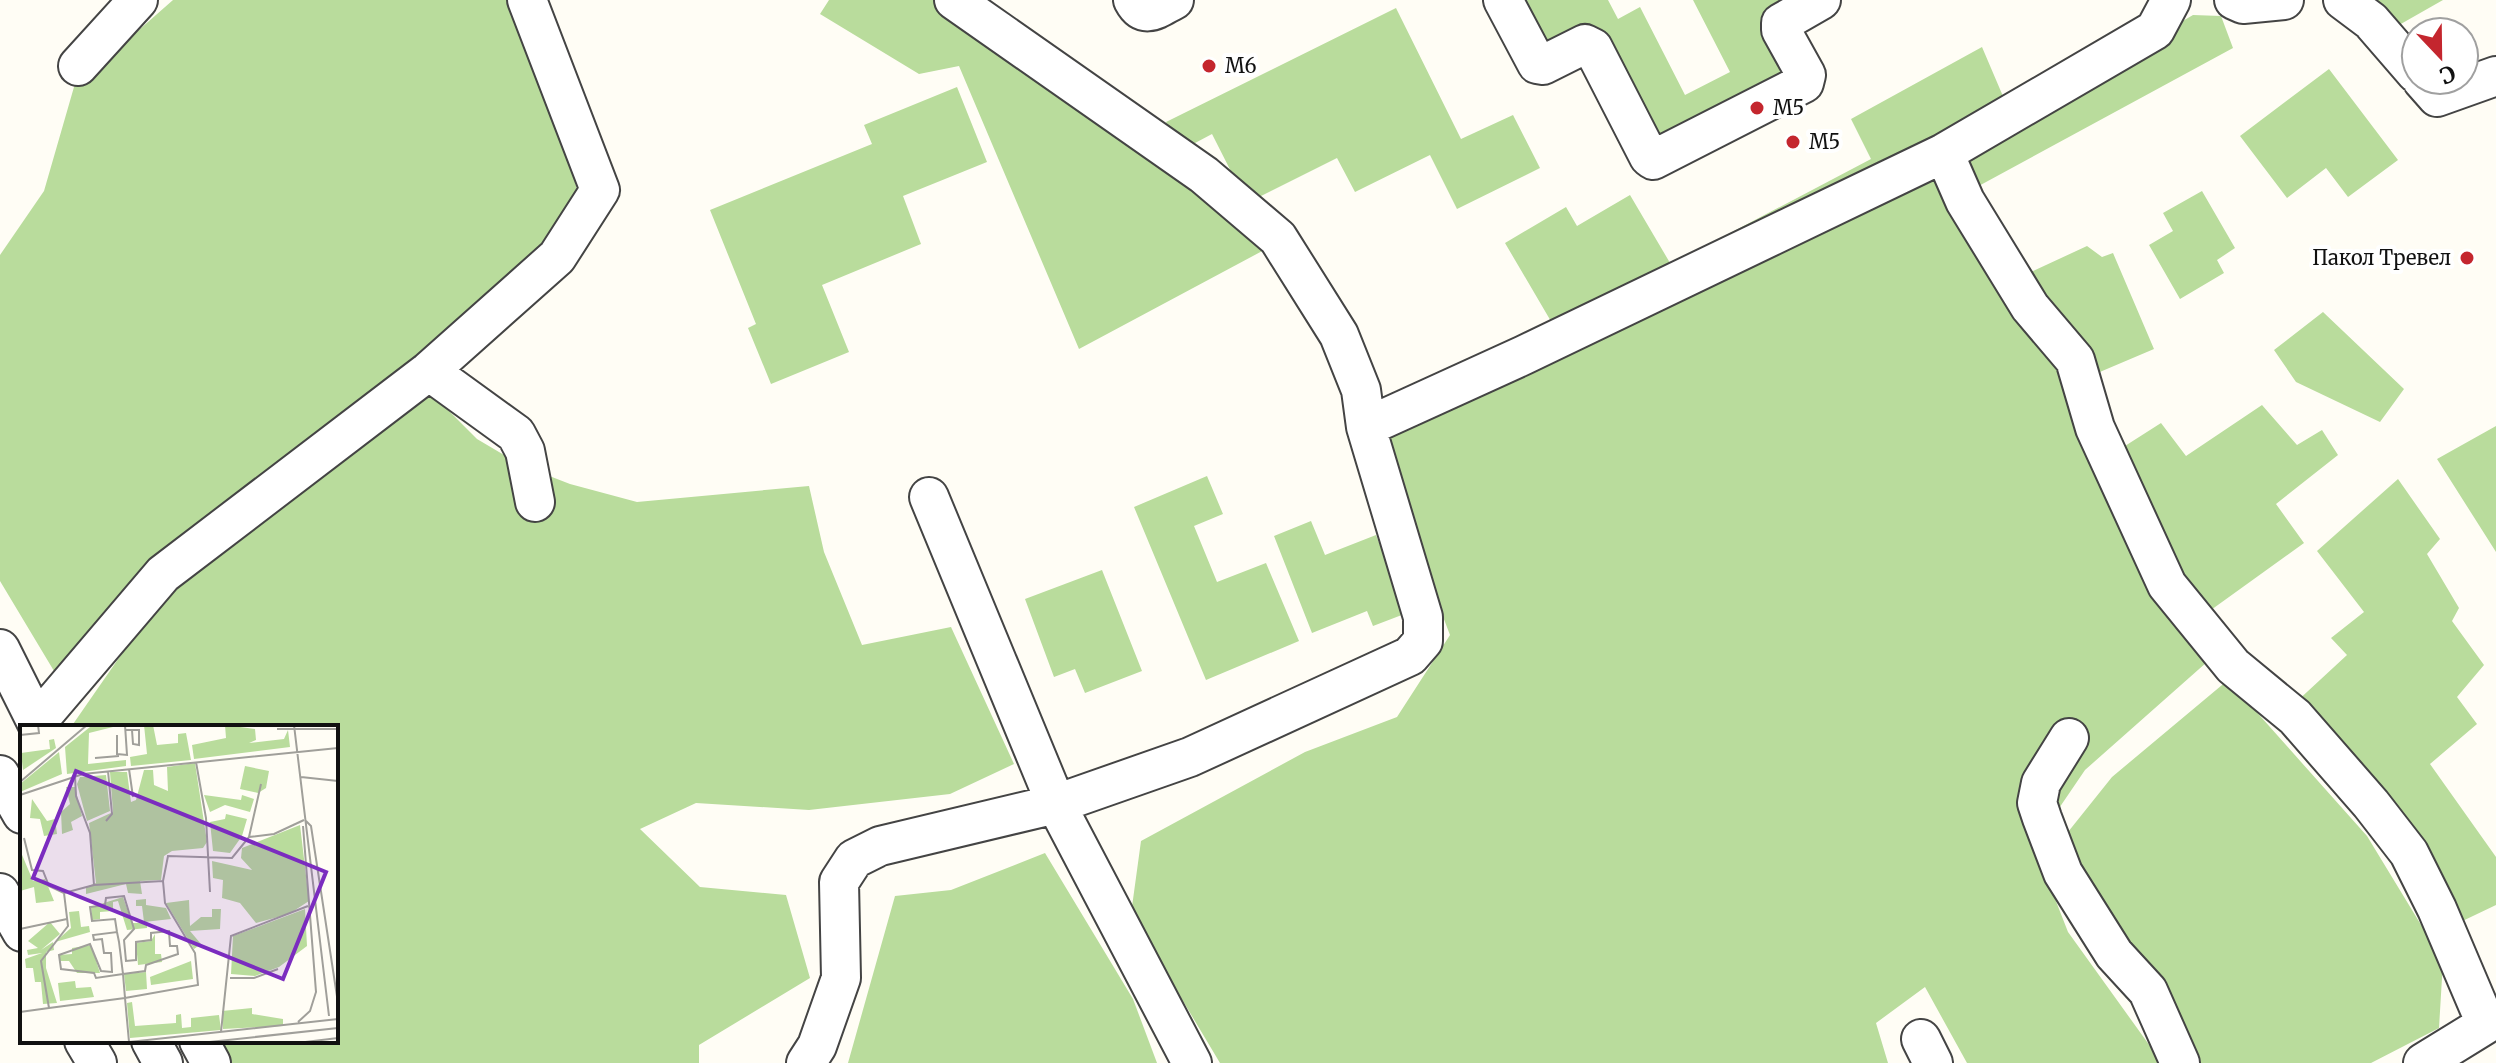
<svg xmlns="http://www.w3.org/2000/svg" width="2496" height="1063" font-family="Merriweather,serif">
  <rect width="100%" height="100%" fill="#fffdf5"/>
  <!-- forest -->
  <path fill="#b9dc9c" d="M 173,0 L 511,0 L 562,133 L 579,197 L 563,233 L 57,676 L 0,581 L 0,255 L 44,191 L 74,87 Z
    M 829,0 L 936,0 L 1259,234 L 1266,249 L 1079,349 L 959,66 L 919,74 L 820,14 Z
    M 1511,0 L 1608,0 L 1618,19 L 1640,7 L 1685,95 L 1730,72 L 1693,0 L 1799,0 L 1798,73 L 1654,147 L 1596,34 L 1542,61 Z
    M 2375,0 L 2443,0 L 2392,29 Z
    M 1396,8 L 1461,139 L 1513,115 L 1540,168 L 1457,209 L 1430,155 L 1355,192 L 1337,158 L 1247,203 L 1212,134 L 1180,151 L 1166,122 Z
    M 2193,15 L 2221,16 L 2233,48 L 1975,188 L 1955,155 Z
    M 1982,47 L 2008,108 L 1722,260 L 1715,241 L 1871,159 L 1851,119 Z
    M 2329,69 L 2398,160 L 2348,197 L 2326,168 L 2287,198 L 2240,136 Z
    M 957,87 L 987,162 L 903,196 L 921,244 L 822,285 L 849,352 L 771,384 L 748,328 L 756,324 L 710,210 L 872,144 L 864,125 Z
    M 1939,171 L 2058,365 L 2207,662 L 2085,770 L 2034,845 L 2068,932 L 2155,1053 L 2158,1063 L 1967,1063 L 1925,987 L 1876,1023 L 1888,1063 L 1220,1063 L 1131,914 L 1141,841 L 1305,752 L 1397,717 L 1450,635 L 1386,467 L 1388,424 Z
    M 2202,191 L 2235,248 L 2217,260 L 2224,273 L 2180,299 L 2149,245 L 2173,231 L 2163,213 Z
    M 1630,195 L 1673,268 L 1559,335 L 1505,243 L 1566,207 L 1577,226 Z
    M 2087,246 L 2102,257 L 2113,253 L 2154,349 L 2088,377 L 2018,278 Z
    M 2323,312 L 2404,389 L 2380,422 L 2296,382 L 2274,350 Z
    M 425,387 L 477,439 L 521,465 L 570,484 L 637,502 L 809,486 L 824,552 L 862,645 L 951,627 L 1014,764 L 950,794 L 809,810 L 696,803 L 640,829 L 700,887 L 786,895 L 810,978 L 699,1045 L 699,1063 L 210,1063 L 198,1041 L 336,1041 L 336,727 L 71,727 L 173,580 Z
    M 2262,405 L 2297,445 L 2322,430 L 2338,455 L 2276,504 L 2304,543 L 2204,615 L 2114,453 L 2161,423 L 2186,456 Z
    M 2496,426 L 2496,552 L 2437,459 Z
    M 1207,476 L 1223,514 L 1194,526 L 1217,582 L 1266,563 L 1299,641 L 1206,680 L 1134,507 Z
    M 2398,479 L 2440,539 L 2427,554 L 2459,608 L 2452,621 L 2484,665 L 2457,697 L 2477,724 L 2430,764 L 2496,857 L 2496,905 L 2452,926 L 2294,704 L 2347,655 L 2331,638 L 2364,612 L 2317,551 Z
    M 1311,521 L 1325,555 L 1376,535 L 1407,613 L 1373,626 L 1367,611 L 1312,633 L 1274,536 Z
    M 1102,570 L 1142,671 L 1085,693 L 1075,669 L 1054,677 L 1025,599 Z
    M 2228,680 L 2367,836 L 2443,961 L 2439,1028 L 2371,1063 L 2196,1063 L 2112,939 L 2064,837 L 2112,777 Z
    M 1045,853 L 1133,999 L 1157,1063 L 848,1063 L 895,896 L 951,890 Z"/>
  <g fill="none" stroke-linecap="round" stroke-linejoin="round">
    <defs>
      <path id="minor" d="M 954,0 L 1204,175 L 1278,238 L 1339,335 L 1361,390 L 1366,427 L 1524,355 L 1944,153 L 2155,30 L 2171,0
        M 1133,0 C 1144,21 1158,8 1174,0
        M 1503,0 L 1537,64 L 1543,65 L 1585,44 L 1593,48 L 1649,157 L 1653,160 L 1804,83 L 1806,75 L 1781,30 L 1781,23 L 1821,0
        M 2234,0 L 2243,4 L 2284,0
        M 2343,0 L 2371,21 L 2416,73
        M 78,66 L 138,0
        M 2422,80 L 2437,97 L 2496,76
        M 1944,153 L 1965,201 L 2030,307 L 2075,360 L 2095,428 L 2167,585 L 2233,666 L 2295,717 L 2371,804 L 2409,853 L 2437,909 L 2486,1024
        M 429,371 L 516,434 L 525,451 L 535,502
        M 929,497 L 1056,804 L 1192,1063
        M 0,649 L 39,727
        M 37,722 L 163,574 L 429,371 L 557,257 L 600,190 L 527,0
        M 2069,738 L 2041,783 L 2037,803 L 2042,818 L 2063,873 L 2114,954 L 2148,991 L 2180,1063
        M 0,775 L 22,814
        M 0,893 L 22,932
        M 1921,1039 L 1933,1063
        M 84,1041 L 97,1063
        M 151,1041 L 163,1063
        M 199,1041 L 211,1063
        M 806,1063 L 817,1046 L 841,978 L 839,882 L 854,859 L 880,846 L 1056,804 L 1190,757 L 1410,656 L 1423,641 L 1423,617 L 1366,427
        M 2423,1063 L 2496,1018"/>
    </defs>
    <!-- minor casing -->
    <use href="#minor" stroke="#444" stroke-width="42"/>
    <!-- minor -->
    <use href="#minor" stroke="#fff" stroke-width="38"/>
  </g>
  <!-- markers -->
  <g fill="#c4262e" stroke="#fff" stroke-width="3">
    <circle cx="1209" cy="66" r="8"/>
    <circle cx="1757" cy="108" r="8"/>
    <circle cx="1793" cy="142" r="8"/>
    <circle cx="2467" cy="258" r="8"/>
  </g>
  <g text-anchor="middle" stroke-width="8" stroke-linejoin="round" paint-order="stroke">
    <!-- poi labels -->
    <g font-size="20" fill="#111" stroke="#fff" text-anchor="start">
      <text x="1225" y="73">М6</text>
      <text x="1773" y="115">М5</text>
      <text x="1809" y="149">M5</text>
      <text x="2451" y="265" text-anchor="end">Пакол Тревел</text>
    </g>
  </g>
  <!-- overview -->
  <g transform="translate(20 725)">
    <rect width="318" height="318" fill="#fffdf5"/>
    <path d="M 101,0 L 69,8 L 68,39 L 106,35 L 106,41 L 47,49 L 45,22 L 70,2 ZM 124,0 L 133,0 L 137,20 L 158,18 L 158,9 L 166,8 L 171,35 L 111,41 L 110,32 L 127,29 ZM 205,0 L 235,4 L 236,15 L 229,18 L 264,14 L 268,5 L 270,22 L 174,34 L 172,20 L 206,13 ZM 34,14 L 36,23 L 3,45 L 1,28 L 30,24 L 29,15 ZM 39,27 L 42,49 L 0,67 L 0,59 ZM 175,38 L 187,117 L 183,123 L 152,126 L 144,131 L 141,155 L 120,156 L 122,169 L 108,168 L 106,159 L 66,169 L 66,162 L 76,158 L 69,98 L 93,87 L 90,47 L 107,47 L 111,77 L 116,75 L 124,45 L 133,45 L 134,60 L 148,66 L 147,42 ZM 225,41 L 249,46 L 246,63 L 238,68 L 220,64 ZM 86,50 L 90,86 L 67,96 L 57,59 L 60,52 ZM 46,62 L 55,62 L 62,91 L 51,97 L 53,105 L 42,109 L 41,87 L 50,79 ZM 184,70 L 221,75 L 222,70 L 234,74 L 230,87 L 205,80 L 190,87 ZM 12,74 L 27,96 L 35,94 L 37,109 L 24,111 L 20,94 L 10,93 ZM 206,89 L 227,94 L 222,111 L 210,128 L 193,126 L 190,97 L 205,94 ZM 280,100 L 289,176 L 269,189 L 236,198 L 220,178 L 202,173 L 203,155 L 193,153 L 192,136 L 232,145 L 221,133 L 222,123 ZM 0,125 L 13,156 L 25,154 L 34,176 L 16,178 L 14,162 L 0,166 ZM 103,172 L 112,198 L 127,198 L 127,203 L 107,205 L 98,176 L 93,177 L 93,186 L 80,187 L 80,194 L 72,195 L 71,182 ZM 126,174 L 126,180 L 146,183 L 151,194 L 124,197 L 122,181 L 116,181 L 116,175 ZM 169,175 L 170,201 L 181,192 L 192,192 L 192,184 L 201,184 L 200,204 L 170,206 L 181,219 L 174,224 L 146,178 ZM 285,184 L 287,221 L 259,242 L 235,251 L 211,249 L 213,211 ZM 59,186 L 61,202 L 69,201 L 70,207 L 35,217 L 51,203 L 49,187 ZM 30,197 L 40,209 L 21,225 L 33,217 L 34,225 L 26,227 L 26,243 L 37,278 L 23,279 L 21,257 L 15,257 L 13,243 L 6,243 L 5,234 L 22,228 L 8,230 L 7,225 L 18,223 L 8,216 ZM 135,209 L 135,229 L 141,229 L 142,237 L 118,240 L 116,218 L 131,216 ZM 71,220 L 80,248 L 57,248 L 49,236 L 40,236 L 39,230 L 52,229 L 52,223 ZM 171,236 L 173,254 L 131,260 L 130,252 ZM 126,247 L 127,264 L 106,266 L 104,249 ZM 55,256 L 56,263 L 71,262 L 74,272 L 40,276 L 38,258 ZM 112,277 L 115,301 L 156,298 L 156,290 L 161,289 L 162,303 L 171,302 L 171,293 L 199,290 L 201,305 L 110,313 L 107,278 ZM 232,283 L 232,289 L 263,294 L 263,301 L 203,304 L 202,286 Z" fill="#b9dc9c"/>
    <path fill="none" stroke="#a09f9a" stroke-width="2" d="M 274,0 L 309,291M 257,4 L 318,4M 105,5 L 119,5 L 119,20 L 113,19 L 112,5M 0,10 L 19,8 L 18,0M 97,10 L 97,29 L 107,30 L 105,0M 75,33 L 99,31M 176,37 L 186,93 L 190,167M 109,44 L 113,72M 55,51 L 56,71 L 70,108 L 74,160M 281,52 L 318,56M 0,57 L 67,0M 0,70 L 63,49 L 318,23M 86,96 L 92,89 L 88,46M 286,96 L 291,101 L 318,278M 229,112 L 241,59M 4,113 L 12,145 L 23,146 L 29,161 L 44,168M 143,156 L 148,131 L 212,133 L 229,112 L 254,109 L 284,95M 0,204 L 47,194M 97,207 L 95,194 L 72,196 L 70,182 L 85,180 L 86,173 L 104,171 L 114,204 L 104,215 L 106,236 L 116,235 L 116,217 L 131,215 L 131,208 L 149,206 L 150,221 L 157,221 L 158,229 L 126,240 L 125,246 L 103,249 L 76,253 L 74,248 L 41,244 L 39,230 L 70,219 L 81,246 L 92,247 L 91,228 L 84,228 L 82,214 L 74,215 L 73,210 L 97,207 L 99,217 L 103,249 L 105,273 L 109,317M 210,253 L 234,253 L 258,244M 0,287 L 29,283 L 105,273 L 178,260 L 175,228 L 145,178 L 143,156 L 74,160 L 44,168 L 48,201 L 21,236 L 29,283M 278,297 L 290,286 L 296,267 L 283,101M 201,307 L 211,211 L 288,181M 100,318 L 318,294M 180,318 L 318,303M 277,318 L 318,313"/>
    <path fill="#7b2cbf" fill-opacity="0.15" stroke="#7b2cbf" stroke-width="4" d="M 56,46 L 306,147 L 263,254 L 13,153 Z"/>
    <rect width="318" height="318" fill="none" stroke="#111" stroke-width="4"/>
  </g>
  <!-- north arrow -->
  <g transform="translate(2440 56) rotate(158)"><circle r="38" fill="#ffffff" stroke="#a0a0a0" stroke-width="2"/>
  <path d="M0-6L14 30L0 20L-14 30Z" fill="#c4262e"/>
  <text y="-12" font-size="22" font-weight="bold" text-anchor="middle" fill="#111111">С</text>
  </g>
</svg>
